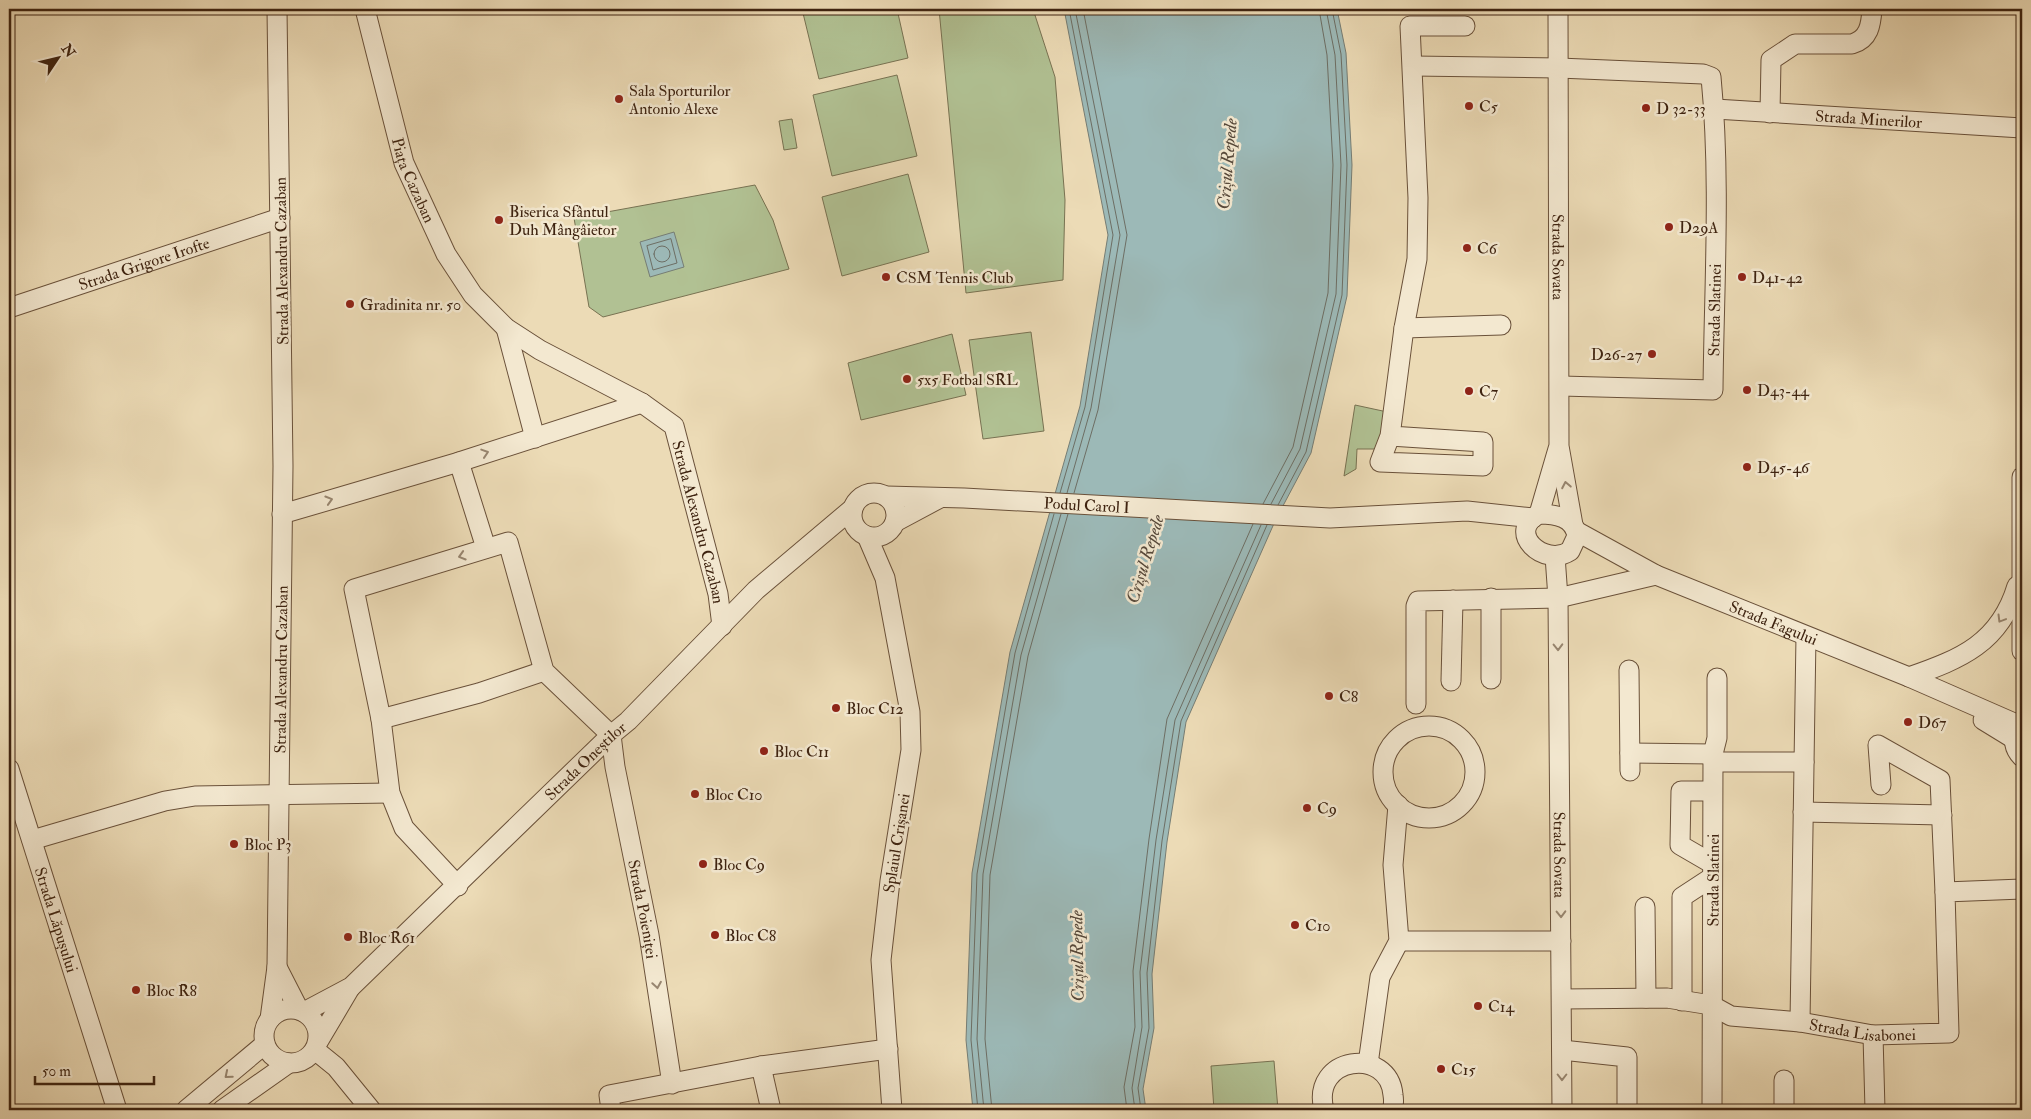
<svg xmlns="http://www.w3.org/2000/svg" width="2031" height="1119" font-family="'IM FELL Double Pica',serif">
  <rect width="100%" height="100%" fill="#ecdbb6"/>
  <filter id="stains"><feTurbulence type="fractalNoise" baseFrequency=".004" numOctaves="4"/><feColorMatrix values="0 0 0 0 .2 0 0 0 0 .09 0 0 0 0 .02 0 0 0 .5 -.17"/></filter>
  <radialGradient id="worn" r=".72"><stop offset=".6" stop-color="#630" stop-opacity="0"/><stop offset="1" stop-color="#630" stop-opacity=".3"/></radialGradient>
  <!-- green -->
  <path fill="#b1c193" stroke="#787252" d="M 802,9 L 897,9 L 908,58 L 819,79 Z
    M 939,9 L 1033,9 L 1055,77 L 1065,200 L 1063,280 L 966,293 Z
    M 897,75 L 917,156 L 832,176 L 813,95 Z
    M 792,119 L 797,148 L 784,150 L 779,121 Z
    M 908,174 L 929,252 L 842,276 L 822,197 Z
    M 755,185 L 773,220 L 789,269 L 603,317 L 589,307 L 574,218 Z
    M 1031,332 L 1044,431 L 983,439 L 969,340 Z
    M 952,334 L 966,395 L 861,420 L 848,363 Z
    M 1355,405 L 1392,413 L 1384,449 L 1357,449 L 1356,469 L 1344,476 Z
    M 1274,1061 L 1278,1110 L 1214,1110 L 1211,1066 Z"/>
  <!-- water -->
  <path fill="#9cb9b7" stroke="#767d74" d="M 1064,9 L 1337,9 L 1346,53 L 1352,165 L 1347,296 L 1311,453 L 1276,519 L 1186,722 L 1167,842 L 1152,974 L 1154,1028 L 1143,1089 L 1146,1110 L 973,1110 L 966,1040 L 972,873 L 1010,652 L 1080,406 L 1108,235 Z
    M 674,232 L 684,267 L 650,277 L 640,242 Z"/>
  <g fill="none" stroke-linecap="round" stroke-linejoin="round">
    <!-- shore -->
    <path stroke="#6d6e64" stroke-width="1" d="M 671,239 L 677,263 L 653,270 L 647,246 Z
      M654 254a8 8 0 1 1 16 0a8 8 0 1 1-16 0Z
      M 1060,493 L 1085,407 L 1113,235 L 1069,9
      M 1067,493 L 1091,408 L 1120,235 L 1075,9
      M 1074,493 L 1098,410 L 1127,235 L 1083,9
      M 1263,504 L 1293,447 L 1328,293 L 1333,165 L 1327,55 L 1319,9
      M 1271,504 L 1300,449 L 1336,294 L 1341,165 L 1335,55 L 1326,9
      M 1278,505 L 1306,452 L 1342,295 L 1347,165 L 1341,54 L 1332,9
      M 978,1110 L 971,1040 L 977,874 L 1015,653 L 1054,514
      M 984,1110 L 977,1039 L 983,874 L 1021,655 L 1061,514
      M 992,1110 L 985,1039 L 990,875 L 1028,656 L 1068,514
      M 1127,1110 L 1124,1087 L 1135,1027 L 1133,971 L 1149,839 L 1167,719 L 1253,524
      M 1135,1110 L 1132,1088 L 1142,1027 L 1140,972 L 1156,840 L 1175,720 L 1261,525
      M 1141,1110 L 1138,1088 L 1149,1028 L 1147,973 L 1162,841 L 1181,721 L 1267,525"/>
    <defs>
      <g id="minor">
        <path id="s1" d="M 365,9 L 404,163 L 446,254 L 473,295 L 506,328 L 540,350 L 642,403 L 674,426 L 718,594 L 722,626"/>
        <path id="s2" d="M 1558,9 L 1559,446 L 1573,525"/>
        <path d="M 1413,66 L 1559,68 L 1703,74 L 1711,77 C 1721,181 1714,286 1713,390 L 1561,386"/>
        <path id="s3" d="M 1715,109 L 2022,128"/>
        <path d="M 1770,113 L 1771,60 L 1795,44 L 1852,44 C 1869,39 1871,25 1872,9"/>
        <path id="s4" d="M 9,308 L 280,218"/>
        <path d="M 506,328 L 535,438"/>
        <path d="M 1404,328 L 1501,325"/>
        <path d="M 1390,436 L 1380,462 L 1483,466 L 1483,442 L 1390,436 L 1404,328 L 1417,259 L 1418,198 L 1410,26 L 1465,26"/>
        <path d="M 459,462 L 486,548"/>
        <path d="M 2022,477 L 2022,651"/>
        <circle cx="874" cy="515" r="22"/>
        <path id="s5" d="M 886,496 L 964,498 L 1330,518 L 1467,511 L 1533,518"/>
        <path d="M 282,514 L 459,462 L 642,403"/>
        <path d="M 1539,514 C 1556,514 1574,517 1577,536 L 1570,551 C 1544,568 1505,532 1539,514 Z"/>
        <path d="M 1539,514 L 1558,449"/>
        <path d="M 895,522 L 940,498"/>
        <path id="s6" d="M 1576,531 L 1656,575 L 1909,677 L 2021,726"/>
        <path d="M 867,536 L 885,578 L 910,712 L 911,750 L 890,881 L 881,960 L 892,1110"/>
        <path id="s7" d="M 1555,556 L 1558,598 L 1562,1110"/>
        <path d="M 1629,670 L 1630,771"/>
        <path d="M 1909,677 C 1961,659 2000,643 2017,586"/>
        <path d="M 1491,679 L 1491,598"/>
        <path d="M 1451,681 L 1453,600"/>
        <path d="M 1416,704 L 1416,606 L 1418,601 L 1558,598 L 1656,575"/>
        <path d="M 381,719 L 479,693 L 544,671"/>
        <path d="M 1983,720 L 2014,739"/>
        <circle cx="1429" cy="772" r="46"/>
        <path d="M 2018,729 C 2012,739 2014,749 2022,757"/>
        <path d="M 1630,753 L 1713,754 L 1717,738 L 1717,678"/>
        <path d="M 1713,762 L 1804,762"/>
        <path id="s8" d="M 9,769 L 117,1110"/>
        <path d="M 1881,785 L 1878,745 L 1940,780 L 1945,892"/>
        <path d="M 1803,812 L 1942,815"/>
        <path d="M 32,840 L 165,801 L 195,796 L 390,793"/>
        <path d="M 1711,863 L 1680,845 L 1681,791 L 1712,791"/>
        <path id="s9" d="M 458,886 L 404,828 L 390,793 L 381,719 L 354,589 L 508,542 L 544,671 L 611,735 L 615,767 L 649,935 L 672,1084"/>
        <path d="M 1645,907 L 1646,998"/>
        <path d="M 1399,941 L 1561,941"/>
        <path d="M 277,967 L 299,1010"/>
        <path id="s10" d="M 1562,999 L 1667,998 L 1711,1005 L 1731,1016 L 1800,1022 L 1873,1035 L 1949,1033 L 1945,892 L 2022,889"/>
        <path d="M 1682,1001 L 1682,897 L 1711,878"/>
        <circle cx="291" cy="1036" r="27"/>
        <path id="s11" d="M 304,1012 L 351,987 L 611,735 L 628,721 L 756,590 L 852,509"/>
        <path id="s12" d="M 270,1019 L 277,967 L 283,466 L 277,9"/>
        <path d="M 1800,1022 L 1806,636"/>
        <path d="M 1873,1035 L 1875,1110"/>
        <path d="M 318,1042 L 350,988"/>
        <path d="M 315,1050 L 336,1067 L 371,1110"/>
        <path d="M 1562,1050 L 1627,1057 L 1627,1110"/>
        <path d="M 1368,1064 L 1380,977 L 1399,941 L 1393,865 L 1398,805"/>
        <path d="M 761,1066 L 771,1110"/>
        <path d="M 1784,1080 L 1784,1110"/>
        <path d="M 186,1110 L 265,1044"/>
        <path d="M 222,1110 L 289,1063"/>
        <path d="M 611,1110 L 609,1095 L 761,1066 L 888,1049"/>
        <path d="M 1324,1110 C 1310,1056 1389,1046 1393,1095 C 1394,1101 1394,1105 1392,1110"/>
        <path id="s13" d="M 1712,1110 L 1713,754"/>
      </g>
    </defs>
    <!-- minor casing -->
    <use href="#minor" stroke="#6a513a" stroke-width="21"/>
    <!-- minor -->
    <use href="#minor" stroke="#f3e8d0" stroke-width="19"/>
  </g>
  <!-- one-way arrows -->
  <defs><path id="oneway-chevron" d="M-2-3.5L2.5 0L-2 3.5" fill="none" stroke-width="1.6" stroke-linecap="round" stroke-linejoin="round" transform="scale(1.25)"/></defs>
  <g stroke="#988670">
    <use href="#oneway-chevron" transform="translate(485 453) rotate(-18)"/>
    <use href="#oneway-chevron" transform="translate(1566 485) rotate(-101)"/>
    <use href="#oneway-chevron" transform="translate(329 500) rotate(-17)"/>
    <use href="#oneway-chevron" transform="translate(462 556) rotate(163)"/>
    <use href="#oneway-chevron" transform="translate(2001 619) rotate(121)"/>
    <use href="#oneway-chevron" transform="translate(1558 647) rotate(89)"/>
    <use href="#oneway-chevron" transform="translate(1561 914) rotate(89)"/>
    <use href="#oneway-chevron" transform="translate(657 985) rotate(81)"/>
    <use href="#oneway-chevron" transform="translate(228 1075) rotate(140)"/>
    <use href="#oneway-chevron" transform="translate(1562 1077) rotate(90)"/>
  </g>
  <!-- markers -->
  <g fill="#8f2418" stroke="#f3e8d0" stroke-width="2">
    <circle cx="619" cy="99" r="5"/>
    <circle cx="1469" cy="106" r="5"/>
    <circle cx="1646" cy="108" r="5"/>
    <circle cx="499" cy="220" r="5"/>
    <circle cx="1669" cy="227" r="5"/>
    <circle cx="1467" cy="248" r="5"/>
    <circle cx="886" cy="277" r="5"/>
    <circle cx="1742" cy="277" r="5"/>
    <circle cx="350" cy="304" r="5"/>
    <circle cx="1652" cy="354" r="5"/>
    <circle cx="907" cy="379" r="5"/>
    <circle cx="1747" cy="390" r="5"/>
    <circle cx="1469" cy="391" r="5"/>
    <circle cx="1747" cy="467" r="5"/>
    <circle cx="1329" cy="696" r="5"/>
    <circle cx="836" cy="708" r="5"/>
    <circle cx="1908" cy="722" r="5"/>
    <circle cx="764" cy="751" r="5"/>
    <circle cx="695" cy="794" r="5"/>
    <circle cx="1307" cy="808" r="5"/>
    <circle cx="234" cy="844" r="5"/>
    <circle cx="703" cy="864" r="5"/>
    <circle cx="1295" cy="925" r="5"/>
    <circle cx="715" cy="935" r="5"/>
    <circle cx="348" cy="937" r="5"/>
    <circle cx="136" cy="990" r="5"/>
    <circle cx="1478" cy="1006" r="5"/>
    <circle cx="1441" cy="1069" r="5"/>
  </g>
  <g text-anchor="middle" stroke-width="5" stroke-linejoin="round" paint-order="stroke">
    <!-- poi labels -->
    <g font-size="16" fill="#3e2310" stroke="#f3e8d0" text-anchor="start">
      <text x="629" y="96">Sala Sporturilor<tspan x="629" dy="18">Antonio Alexe</tspan></text>
      <text x="1479" y="112">C5</text>
      <text x="1656" y="114">D 32-33</text>
      <text x="509" y="217">Biserica Sfântul<tspan x="509" dy="18">Duh Mângâietor</tspan></text>
      <text x="1679" y="233">D29A</text>
      <text x="1477" y="254">C6</text>
      <text x="896" y="283">CSM Tennis Club</text>
      <text x="1752" y="283">D41-42</text>
      <text x="360" y="310">Gradinita nr. 50</text>
      <text x="1642" y="360" text-anchor="end">D26-27</text>
      <text x="917" y="385">5x5 Fotbal SRL</text>
      <text x="1757" y="396">D43-44</text>
      <text x="1479" y="397">C7</text>
      <text x="1757" y="473">D45-46</text>
      <text x="1339" y="702">C8</text>
      <text x="846" y="714">Bloc C12</text>
      <text x="1918" y="728">D67</text>
      <text x="774" y="757">Bloc C11</text>
      <text x="705" y="800">Bloc C10</text>
      <text x="1317" y="814">C9</text>
      <text x="244" y="850">Bloc P3</text>
      <text x="713" y="870">Bloc C9</text>
      <text x="1305" y="931">C10</text>
      <text x="725" y="941">Bloc C8</text>
      <text x="358" y="943">Bloc R61</text>
      <text x="146" y="996">Bloc R8</text>
      <text x="1488" y="1012">C14</text>
      <text x="1451" y="1075">C15</text>
    </g>
    <!-- street labels -->
    <g font-size="16" fill="#3e2310" stroke="#f3e8d0">
      <text dy="6" stroke="none"><textPath href="#s3" startOffset="154">Strada Minerilor</textPath></text>
      <text dy="6" stroke="none"><textPath href="#s1" startOffset="178">Piața Cazaban</textPath></text>
      <text dy="6" stroke="none"><textPath href="#s2" startOffset="248">Strada Sovata</textPath></text>
      <text transform="translate(281 261) rotate(-91)" y="6">Strada Alexandru Cazaban</text>
      <text dy="6" stroke="none"><textPath href="#s4" startOffset="142">Strada Grigore Irofte</textPath></text>
      <text transform="translate(1714 310) rotate(-89)" y="6">Strada Slatinei</text>
      <text dy="6" stroke="none"><textPath href="#s5" startOffset="201">Podul Carol I</textPath></text>
      <text dy="6" stroke="none"><textPath href="#s1" startOffset="649">Strada Alexandru Cazaban</textPath></text>
      <text dy="6" stroke="none"><textPath href="#s6" startOffset="218">Strada Fagului</textPath></text>
      <text dy="6" stroke="none"><textPath href="#s12" startOffset="350">Strada Alexandru Cazaban</textPath></text>
      <text dy="6" stroke="none"><textPath href="#s11" startOffset="379">Strada Oneștilor</textPath></text>
      <text transform="translate(896 843) rotate(-81)" y="6">Splaiul Crișanei</text>
      <text dy="6" stroke="none"><textPath href="#s7" startOffset="299">Strada Sovata</textPath></text>
      <text dy="6" stroke="none"><textPath href="#s13" startOffset="230">Strada Slatinei</textPath></text>
      <text dy="6" stroke="none"><textPath href="#s9" startOffset="889">Strada Poieniței</textPath></text>
      <text dy="6" stroke="none"><textPath href="#s8" startOffset="158">Strada Lăpușului</textPath></text>
      <text dy="6" stroke="none"><textPath href="#s10" startOffset="305">Strada Lisabonei</textPath></text>
    </g>
    <!-- water labels -->
    <g font-size="18" font-style="italic" fill="#56483a" stroke="#f3e8d0">
      <text transform="translate(1227 164) rotate(-85)" y="6">Crișul Repede</text>
      <text transform="translate(1145 559) rotate(-73)" y="6">Crișul Repede</text>
      <text transform="translate(1077 956) rotate(-91)" y="6">Crișul Repede</text>
    </g>
  </g>
  <!-- margin -->
  <rect width="2031" height="1119" fill="none" stroke="#ecdbb6" stroke-width="30"/>
  <rect x="10" y="10" width="2011" height="1099" fill="none" stroke="#3e2310" stroke-width="2.5"/>
  <rect x="15" y="15" width="2001" height="1089" fill="none" stroke="#3e2310"/>
  <!-- north arrow -->
  <g transform="translate(58 58) rotate(55)" stroke="#f3e8d0" stroke-width="4" paint-order="stroke">
  <path d="M0-4L9 19L0 12L-9 19Z" fill="#3e2310"/>
  <text y="-8" font-size="14" font-weight="bold" text-anchor="middle" fill="#3e2310">N</text>
  </g>
  <!-- scale -->
  <path d="M35 1076v8h119v-8" fill="none" stroke="#3e2310" stroke-width="2.5"/>
  <text x="42" y="1076" font-size="15" fill="#3e2310" stroke="#f3e8d0" stroke-width="4" paint-order="stroke">50 m</text>
  <rect width="100%" height="100%" filter="url(#stains)"/>
  <rect width="100%" height="100%" fill="url(#worn)"/>
</svg>
